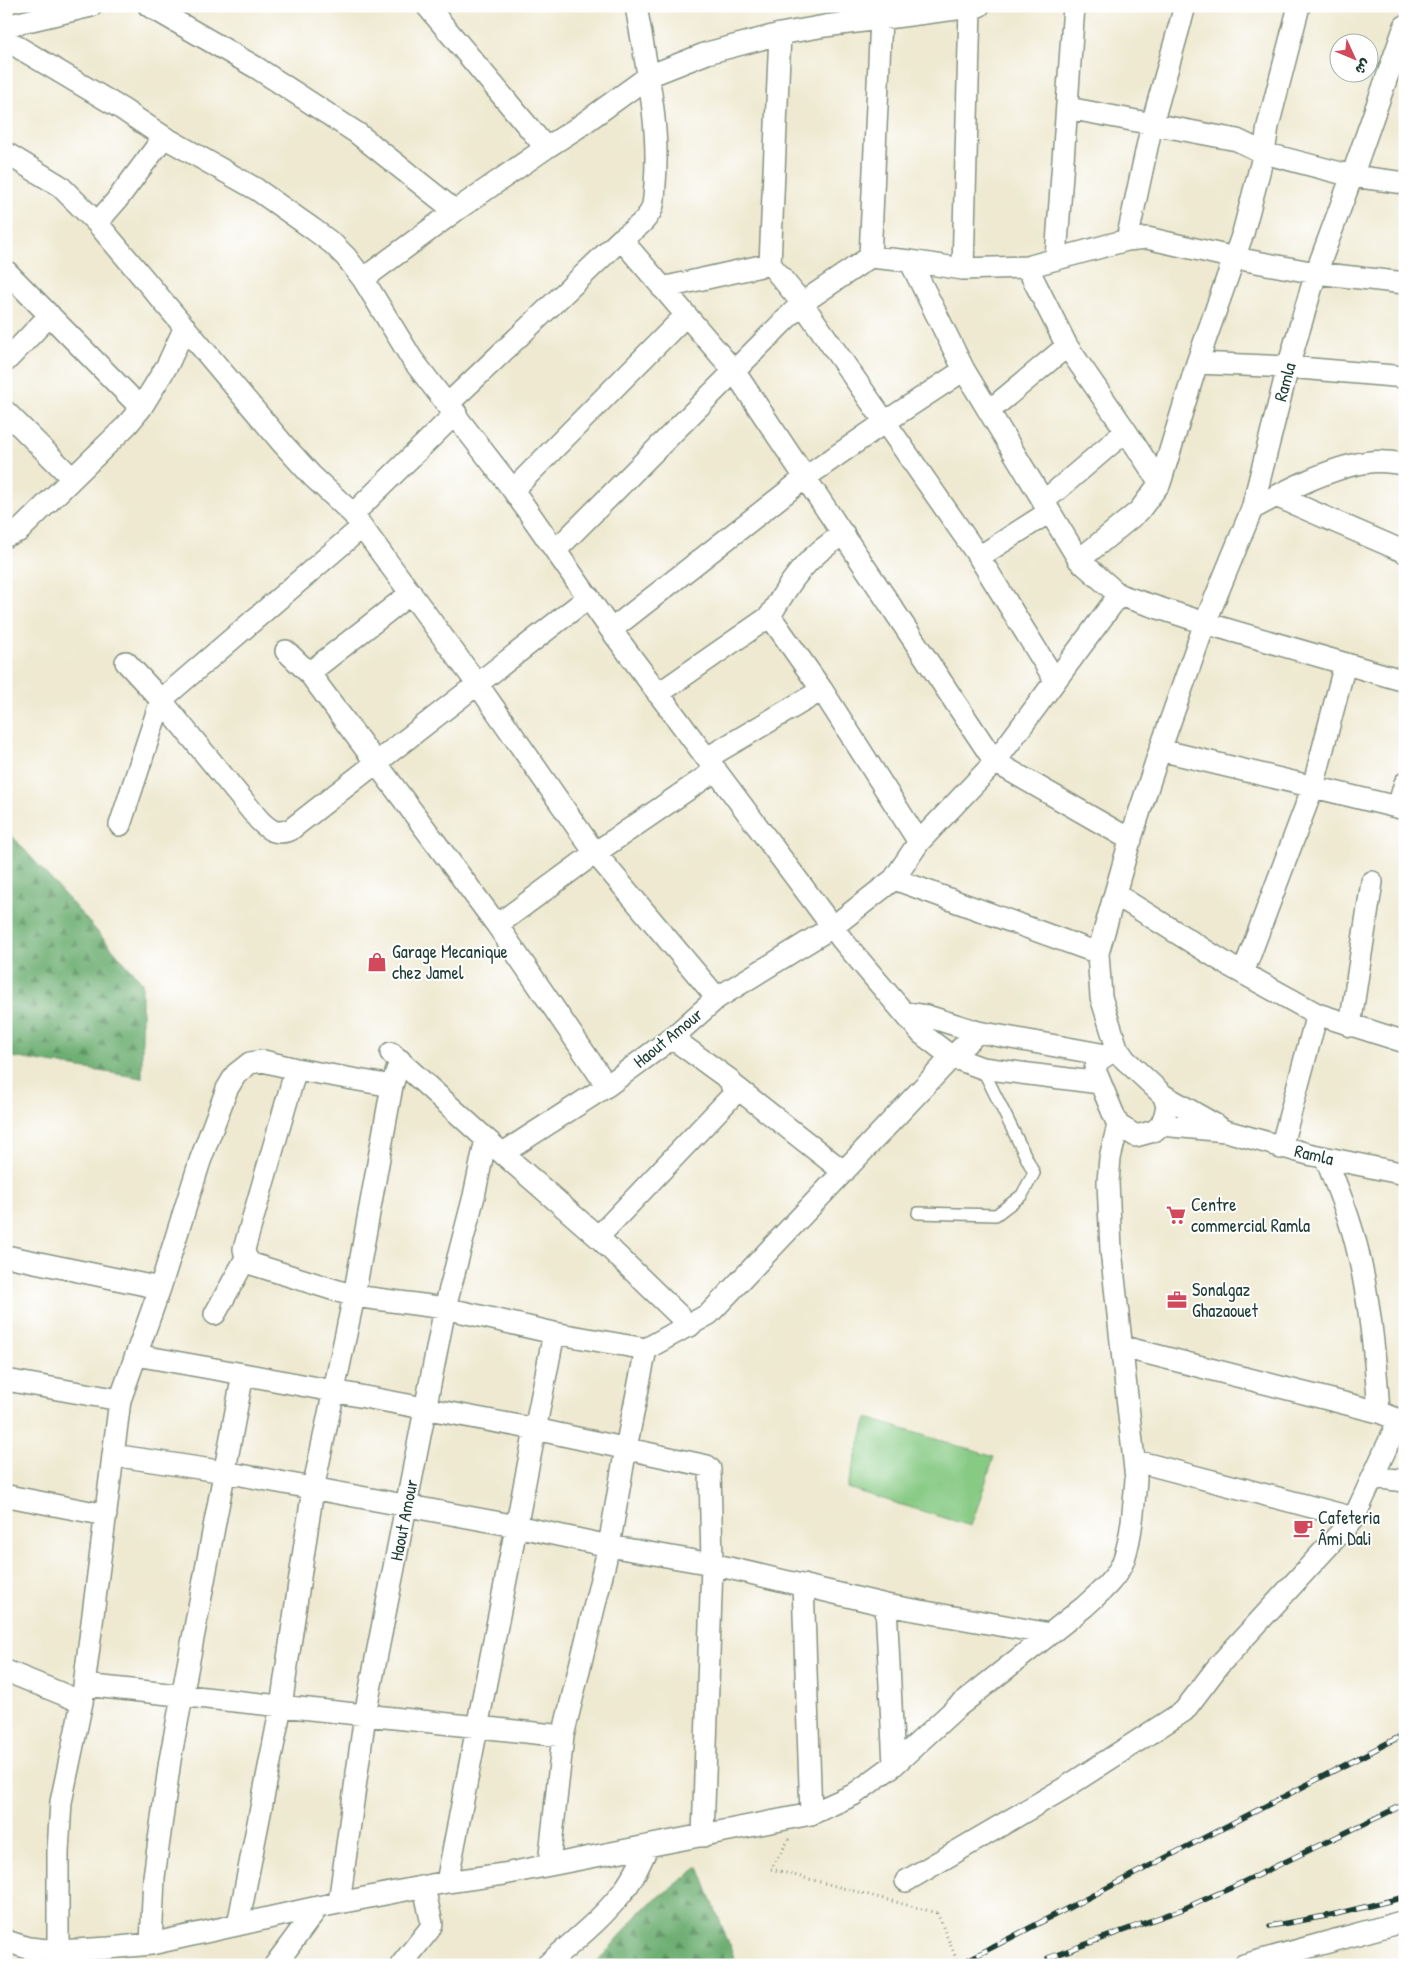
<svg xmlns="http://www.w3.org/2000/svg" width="1411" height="1971" font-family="'Patrick Hand','Playpen Sans Arabic',sans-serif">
  <defs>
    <pattern id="forest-firs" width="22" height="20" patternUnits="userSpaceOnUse" patternTransform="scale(1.25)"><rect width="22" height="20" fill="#6dae72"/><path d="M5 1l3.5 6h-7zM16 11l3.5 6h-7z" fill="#598f5e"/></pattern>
  </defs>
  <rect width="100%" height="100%" fill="#fff"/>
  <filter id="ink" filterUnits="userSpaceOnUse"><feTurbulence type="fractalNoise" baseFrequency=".02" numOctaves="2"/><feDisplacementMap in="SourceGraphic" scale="10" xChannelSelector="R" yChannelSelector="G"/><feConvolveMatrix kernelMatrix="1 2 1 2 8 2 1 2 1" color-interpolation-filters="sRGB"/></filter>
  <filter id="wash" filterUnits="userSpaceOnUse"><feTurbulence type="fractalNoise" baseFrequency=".0096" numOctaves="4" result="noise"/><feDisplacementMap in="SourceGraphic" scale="20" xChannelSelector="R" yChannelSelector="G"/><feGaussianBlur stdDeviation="1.12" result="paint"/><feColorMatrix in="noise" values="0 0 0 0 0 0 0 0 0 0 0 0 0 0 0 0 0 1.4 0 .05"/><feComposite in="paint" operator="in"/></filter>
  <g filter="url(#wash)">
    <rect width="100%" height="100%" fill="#eee9d0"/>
    <!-- forest -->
    <path fill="url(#forest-firs)" stroke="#467653" d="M 6,829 L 142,982 L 142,1078 L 6,1056 Z
      M 699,1867 L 737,1965 L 595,1965 L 643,1909 Z"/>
    <!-- green -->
    <path fill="#87ca84" stroke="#53845c" d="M 867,1418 L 994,1457 L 971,1526 L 847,1488 Z"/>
  </g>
  <g filter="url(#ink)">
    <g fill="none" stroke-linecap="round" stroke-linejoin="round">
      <defs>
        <path id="lane" d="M 918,1213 L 996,1215 L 1022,1195 L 1034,1173 L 982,1068"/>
        <path id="street" d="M 149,6 L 257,68 L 357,133 L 455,211
          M 427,6 L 546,148
          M 636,6 C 646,65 660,124 655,184 C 654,194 655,206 649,214 C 642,225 631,232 621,239 L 734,371 L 995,762 L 1131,840
          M 881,19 L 870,257 L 910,261 L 964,370 L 1079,560 L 1119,595 L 995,762 L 919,842 L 894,879
          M 6,26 L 91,6
          M 1405,26 L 1352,176 L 1405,183
          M 780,34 L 770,264 L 802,303 L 979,557 L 1055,680
          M 6,40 L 122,109 L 164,137 L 256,189 L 313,229 L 333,244 L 346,257 L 363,279 L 412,359 L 513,490 L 611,630 L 843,941 L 922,1034 L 952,1057 L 982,1068 L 1100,1083
          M 1068,108 L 1237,140 L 1264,153 L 1352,176 L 1316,273 L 1288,367 L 1252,509 L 1205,623 L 1160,750 L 1129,844 L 1098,953 L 1101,997 L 1117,1048 L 1126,1061
          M 164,137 L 116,201 L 97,223 L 283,444 L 312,476 L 353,514 L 362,527
          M 6,153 L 60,186 L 97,223
          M 1127,240 L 1152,124 L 1185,6
          M 1056,258 L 1074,6
          M 910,261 L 963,269 L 1027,267 L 1127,240 L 1147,238 L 1235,258 L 1316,273 L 1405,283
          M 1027,267 L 1067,346 L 1126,431 L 1160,483
          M 963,269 L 970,8
          M 6,271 L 141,408
          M 363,279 L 455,211 L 546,148 L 577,128 L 649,76 L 707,53 L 780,34 L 825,26 L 979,6
          M 662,288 L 770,264
          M 6,361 L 50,315
          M 1197,363 L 1288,367 L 1405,377
          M 448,404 L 621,239
          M 989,411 L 1067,346
          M 6,412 L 72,478
          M 513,490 L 686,315
          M 1276,496 L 1405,552
          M 1043,502 L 1126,431
          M 1252,509 C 1285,491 1332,466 1370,462 C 1381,460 1394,463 1405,464
          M 353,514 L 456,413
          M 6,536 L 19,531 L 127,425 L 141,408 L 168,364 L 185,327
          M 556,550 L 802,303 L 870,257
          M 979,557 L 1049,512
          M 1079,560 L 1139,511 L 1160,483 L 1197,363 L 1243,233 L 1264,153 L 1268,126 L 1299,6
          M 1119,595 L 1205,623 L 1405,681
          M 589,597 L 290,830 C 275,835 269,830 259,820 L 161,700 L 362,527 L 478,685 L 595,853 L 717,998
          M 770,616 C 791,580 807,556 844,534
          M 611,630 L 806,477 L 885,422 L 964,370
          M 286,651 L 309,673 L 497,925 L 595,853 L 716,770
          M 309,673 L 411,593
          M 658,694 L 770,616 L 822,690
          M 1160,750 L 1405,809
          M 707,758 L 822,690 L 919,842
          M 1398,807 L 1405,783
          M 120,825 L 161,700 L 126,662
          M 1115,894 L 1230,966 L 1317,1014 L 1281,1148
          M 497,925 L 607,1086
          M 1243,973 L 1313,787 L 1345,664
          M 903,1012 L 927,1016 L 978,1032 L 1106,1055
          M 1317,1014 L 1405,1042
          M 1350,1026 L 1372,882
          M 672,1038 L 730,1080 L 734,1094 L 598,1237 L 690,1326
          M 1111,1052 L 1120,1055 L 1163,1095 L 1167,1105 L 1165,1115 L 1161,1125 L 1154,1131 L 1136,1136 L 1118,1125 L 1095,1070 L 1098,1061 Z
          M 391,1053 L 486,1139 L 598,1237
          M 296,1069 L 244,1249 L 246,1258 L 252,1264 L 354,1296 L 445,1308 L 554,1333 L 646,1349
          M 732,1084 L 844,1172
          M 1163,1095 L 1219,1127
          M 1161,1125 L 1226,1131 L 1308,1154 L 1405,1174
          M 503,1153 L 607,1086 L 672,1038 L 717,998 L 834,926 L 894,879 L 1098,953
          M 1326,1159 C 1334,1179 1342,1199 1349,1220 C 1368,1277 1375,1352 1379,1412 L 1399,1420
          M 6,1256 L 160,1288
          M 215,1314 L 246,1258
          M 1123,1347 L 1379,1412
          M 136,1355 L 243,1374
          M 6,1380 L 120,1400
          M 113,1455 L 225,1472 L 516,1526 L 609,1546 L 712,1564 L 886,1605 L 1050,1634
          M 1136,1461 L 1354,1518
          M 1373,1477 L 1405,1481
          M 8,1496 L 106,1515
          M 803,1585 L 811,1814
          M 886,1605 L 894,1765
          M 6,1671 L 82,1702
          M 84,1685 L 563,1736
          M 549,1864 L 563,1736 L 609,1546 L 626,1448 L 646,1349 L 709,1314 L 952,1057 L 978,1032
          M 906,1881 L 1063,1789 L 1184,1711 L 1219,1665 L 1354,1518 L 1399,1420 L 1405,1421
          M 447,1882 L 554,1333
          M 339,1903 L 365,1715 L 445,1308 L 474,1196 L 486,1139
          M 238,1925 L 281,1706 L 313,1489 L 354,1296 L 392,1086 L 400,1060
          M 6,1941 L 28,1948 L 58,1951 L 109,1948 L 151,1944 L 318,1907 L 447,1882 L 504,1874 L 811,1814 L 853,1795 L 894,1765 L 956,1708 L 1084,1607 C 1098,1594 1118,1578 1124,1559 C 1132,1535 1134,1504 1136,1479 L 1111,1250 L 1108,1182 L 1110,1158 L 1118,1125
          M 151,1944 L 154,1877 L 170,1760 L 243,1374 L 535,1429 L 707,1466 L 710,1469 L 712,1564 L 703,1836
          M 58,1951 L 58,1852 L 61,1802 L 82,1702 L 120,1400 L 160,1288 L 200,1161 L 227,1089 L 236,1074 L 250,1063 L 263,1061 L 296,1069 L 392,1086
          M 275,1965 L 318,1907
          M 401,1965 L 429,1930 L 432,1924 L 424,1887
          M 547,1965 C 572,1942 600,1921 621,1894 C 633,1880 640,1863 648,1846
          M 1244,1965 L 1405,1921"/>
      </defs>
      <!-- lane casing -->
      <use href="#lane" stroke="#869382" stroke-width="14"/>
      <!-- street casing -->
      <use href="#street" stroke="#869382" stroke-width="24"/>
      <!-- path -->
      <path stroke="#869382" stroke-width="3" stroke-dasharray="1 4" stroke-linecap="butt" d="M 789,1839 L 771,1869 L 937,1913"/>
      <!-- lane -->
      <use href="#lane" stroke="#fff" stroke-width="11"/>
      <!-- street -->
      <use href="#street" stroke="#fff" stroke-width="21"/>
      <defs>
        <path id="rail" d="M 1270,1926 L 1332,1915 L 1405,1897
          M 1048,1958 L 1183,1909 L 1233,1887 L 1405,1804
          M 958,1965 L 1405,1734"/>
      </defs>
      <!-- rail casing -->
      <use href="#rail" stroke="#1f3d34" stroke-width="5.5"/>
      <!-- rail -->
      <use href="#rail" stroke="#fff" stroke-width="4" stroke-dasharray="11" stroke-linecap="butt"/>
      <!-- path-bridge -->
      <path stroke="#869382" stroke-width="3" stroke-dasharray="1 4" stroke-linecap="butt" d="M 937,1913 L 959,1965"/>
    </g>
  </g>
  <!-- icons -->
  <defs>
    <symbol id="shop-bare" viewBox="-9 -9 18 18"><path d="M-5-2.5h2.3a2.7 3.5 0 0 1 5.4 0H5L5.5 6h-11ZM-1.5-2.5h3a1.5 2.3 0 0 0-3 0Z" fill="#d1495b" stroke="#fff" stroke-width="2.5" paint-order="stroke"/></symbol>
    <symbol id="supermarket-bare" viewBox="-9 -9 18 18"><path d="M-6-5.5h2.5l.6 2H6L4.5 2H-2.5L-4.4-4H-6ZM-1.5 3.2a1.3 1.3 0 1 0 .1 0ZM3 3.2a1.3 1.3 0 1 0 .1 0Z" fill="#d1495b" stroke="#fff" stroke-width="2.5" paint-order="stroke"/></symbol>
    <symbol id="office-bare" viewBox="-9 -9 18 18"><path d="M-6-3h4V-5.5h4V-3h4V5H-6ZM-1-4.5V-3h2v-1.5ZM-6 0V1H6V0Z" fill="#d1495b" stroke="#fff" stroke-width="2.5" paint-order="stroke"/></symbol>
    <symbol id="cafe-bare" viewBox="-9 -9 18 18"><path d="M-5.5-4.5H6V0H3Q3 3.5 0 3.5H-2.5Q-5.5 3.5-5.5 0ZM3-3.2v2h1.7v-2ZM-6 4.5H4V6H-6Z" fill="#d1495b" stroke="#fff" stroke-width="2.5" paint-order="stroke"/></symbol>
  </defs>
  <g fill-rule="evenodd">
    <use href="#shop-bare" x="363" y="948" width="28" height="28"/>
    <use href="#supermarket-bare" x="1162" y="1201" width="28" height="28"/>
    <use href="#office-bare" x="1163" y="1286" width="28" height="28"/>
    <use href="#cafe-bare" x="1289" y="1514" width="28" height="28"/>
  </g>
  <g text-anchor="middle" stroke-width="4" stroke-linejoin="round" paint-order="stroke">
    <!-- street labels -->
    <g font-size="18" fill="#1f3d34" stroke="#fff">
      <text transform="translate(1285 382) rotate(-75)" y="6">Ramla</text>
      <text transform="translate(668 1038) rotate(-39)" y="6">Haout Amour</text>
      <text transform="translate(1314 1155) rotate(13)" y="6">Ramla</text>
      <text transform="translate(404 1520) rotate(-79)" y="6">Haout Amour</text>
    </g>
    <!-- poi labels -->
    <g font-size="18" fill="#1f3d34" stroke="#fff" text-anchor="start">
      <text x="392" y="958">Garage Mecanique<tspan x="392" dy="21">chez Jamel</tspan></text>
      <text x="1191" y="1211">Centre<tspan x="1191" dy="21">commercial Ramla</tspan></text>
      <text x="1192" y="1296">Sonalgaz<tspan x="1192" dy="21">Ghazaouet</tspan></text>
      <text x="1318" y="1524">Cafeteria<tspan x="1318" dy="21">Âmi Dali</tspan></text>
    </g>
  </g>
  <!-- margin -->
  <rect width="1411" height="1971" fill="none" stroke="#fff" stroke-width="25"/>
  <!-- north arrow -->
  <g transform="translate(1354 58) rotate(134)"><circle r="24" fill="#ffffff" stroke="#a5b1ae"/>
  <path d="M0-4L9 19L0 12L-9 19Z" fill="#d1495b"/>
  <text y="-8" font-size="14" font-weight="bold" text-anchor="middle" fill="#1f3d34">ش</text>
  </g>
</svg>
